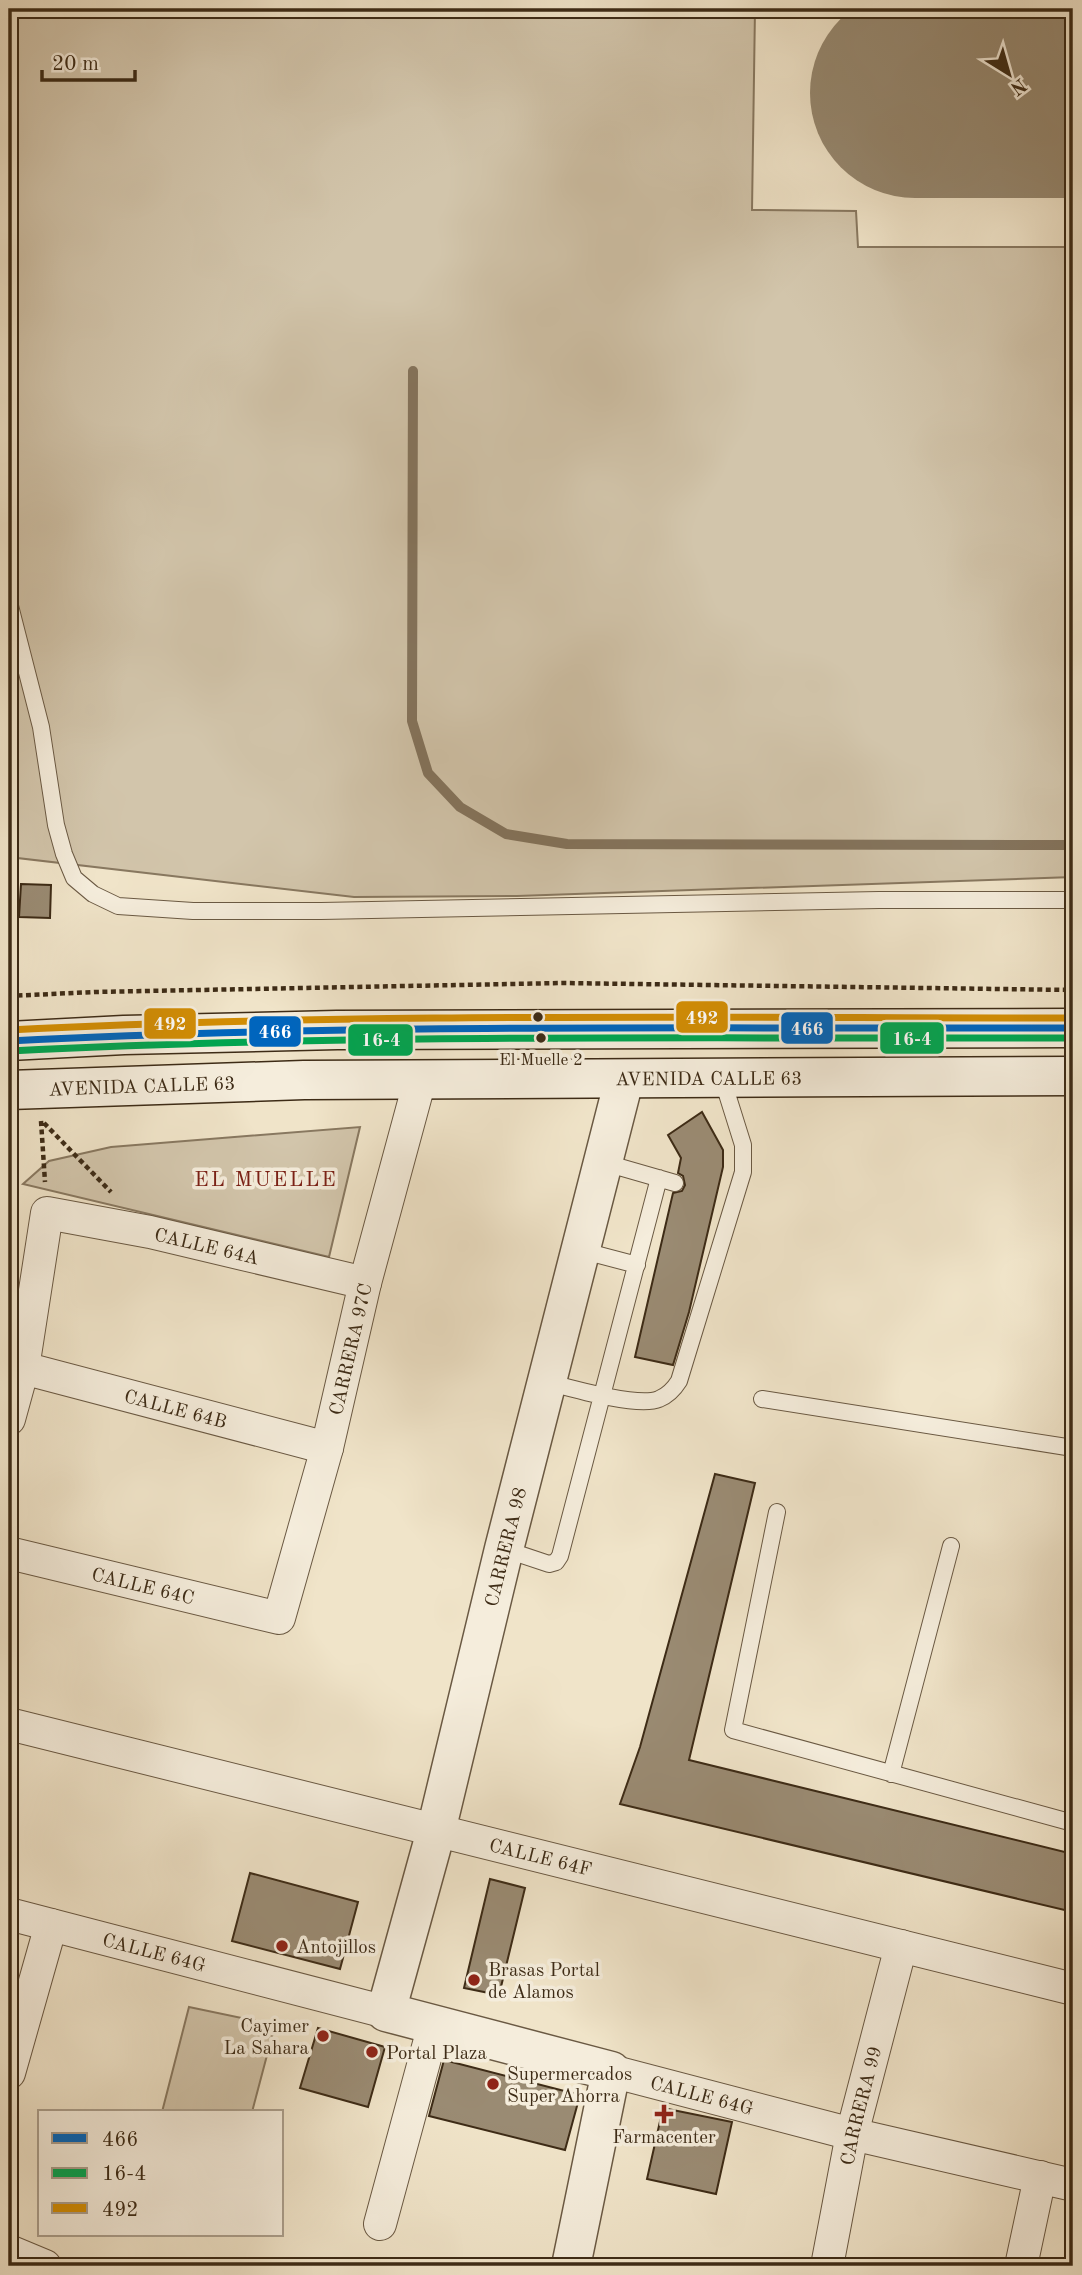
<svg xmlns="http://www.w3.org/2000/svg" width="1082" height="2275" font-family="'Old Standard TT',serif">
  <rect width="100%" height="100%" fill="#f0e4c9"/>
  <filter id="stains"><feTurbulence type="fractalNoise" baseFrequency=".00286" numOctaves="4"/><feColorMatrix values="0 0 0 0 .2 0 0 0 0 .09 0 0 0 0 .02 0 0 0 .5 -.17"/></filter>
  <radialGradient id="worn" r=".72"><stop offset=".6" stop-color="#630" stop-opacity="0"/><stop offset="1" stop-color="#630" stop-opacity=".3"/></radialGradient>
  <!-- green -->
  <path fill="#d2c5ab" stroke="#887860" stroke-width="2" d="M 9,9 L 755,9 L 752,210 L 856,211 L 858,247 L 1073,247 L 1073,877 L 517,896 L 354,897 L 9,857 Z
    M 360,1127 L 329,1257 L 23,1184 L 49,1161 L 111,1147 Z
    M 189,2007 L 275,2025 L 252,2112 L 162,2112 Z"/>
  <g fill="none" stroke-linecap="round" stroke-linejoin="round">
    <!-- stream -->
    <path stroke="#84745d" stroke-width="10" d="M 413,371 L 412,721 L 428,773 L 460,807 L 506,834 L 567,844 L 1073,845"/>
    <!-- taxiway -->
    <path stroke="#968870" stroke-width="84" d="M 976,9 C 1001,43 1031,76 1073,87"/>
    <!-- runway -->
    <path stroke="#968870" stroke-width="210" d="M 915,93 L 1073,93"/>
  </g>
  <!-- building -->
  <path fill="#9a8b73" stroke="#3d2b16" stroke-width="2" d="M 21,884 L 51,885 L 50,918 L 19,917 Z
    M 702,1112 L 723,1150 L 723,1167 L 689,1312 L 673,1365 L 635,1357 L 673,1193 L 682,1191 L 685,1185 L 683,1176 L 678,1173 L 681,1158 L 668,1135 Z
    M 715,1474 L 755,1483 L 689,1760 L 1073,1854 L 1073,1912 L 620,1804 L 640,1747 Z
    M 250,1873 L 358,1902 L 340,1969 L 232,1941 Z
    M 490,1879 L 525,1888 L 499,1995 L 464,1988 Z
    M 318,2028 L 385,2047 L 368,2107 L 300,2088 Z
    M 444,2060 L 580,2095 L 565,2150 L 429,2116 Z
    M 663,2108 L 732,2122 L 716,2194 L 647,2179 Z"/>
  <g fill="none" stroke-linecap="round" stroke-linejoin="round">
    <defs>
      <path id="service" d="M 9,602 L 41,727 L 56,825 L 64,854 L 74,878 L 93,894 L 118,906 L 193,911 L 321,911 L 879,900 L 1073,900
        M 602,1162 L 675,1183
        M 580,1250 L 637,1265
        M 547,1382 C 570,1388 638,1408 659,1399 C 669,1395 674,1389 679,1381 L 743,1172 L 743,1145 L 722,1078
        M 762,1399 L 1073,1448
        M 777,1512 L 733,1730 L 1073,1823
        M 504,1549 L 549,1564 L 556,1562 L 560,1556 L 659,1178
        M 891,1774 L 951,1546"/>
      <g id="minor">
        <path id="s1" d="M 23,1368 L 327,1448"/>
        <path id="s2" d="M 9,1419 L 23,1368 L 47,1213 L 150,1232 L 365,1283"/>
        <path id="s3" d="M 9,1553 L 279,1618 L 327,1448 L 365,1283 L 420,1080"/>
        <path id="s4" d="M 9,1724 L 1073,1989"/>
        <path id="s5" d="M 9,1914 L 386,2012"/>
        <path id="s6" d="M 611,2071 L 852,2134 L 1073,2185"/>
        <path d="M 9,2073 L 51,1925"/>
        <path d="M 380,2224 L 434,2025"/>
        <path d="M 9,2251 L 45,2266"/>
        <path id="s7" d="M 827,2266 L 852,2134 L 901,1946"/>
        <path d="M 1021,2266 L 1040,2177"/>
      </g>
      <g id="tertiary">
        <path id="s8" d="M 571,2266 L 611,2071 L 386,2012 L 436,1831 L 504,1549 L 624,1080"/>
      </g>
      <g id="secondary">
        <path d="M 9,1041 L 124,1035 L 337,1030 L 1073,1028"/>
        <path id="s9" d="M 9,1090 L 304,1080 L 1073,1076"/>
      </g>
    </defs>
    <!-- service casing -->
    <use href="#service" stroke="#6a5943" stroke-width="18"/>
    <!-- minor casing -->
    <use href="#minor" stroke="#6a5943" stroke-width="34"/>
    <!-- tertiary casing -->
    <use href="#tertiary" stroke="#6a5943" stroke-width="41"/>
    <!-- secondary casing -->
    <use href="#secondary" stroke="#3d2b16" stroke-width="41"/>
    <!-- path -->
    <path stroke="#3d2b16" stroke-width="4.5" stroke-dasharray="5 3.5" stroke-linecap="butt" d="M 9,996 L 94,992 L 562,983 L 1073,990
      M 41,1121 L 45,1182
      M 44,1123 L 111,1192"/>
    <!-- service -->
    <use href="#service" stroke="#f5eddc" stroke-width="16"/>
    <!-- minor -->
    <use href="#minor" stroke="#f5eddc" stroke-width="32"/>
    <!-- tertiary -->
    <use href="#tertiary" stroke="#f5eddc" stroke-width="38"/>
    <!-- secondary -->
    <use href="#secondary" stroke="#f5eddc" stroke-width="38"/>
    <defs>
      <path id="bus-1" d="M 9,1041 C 363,1023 718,1029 1073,1028"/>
      <path id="bus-2" d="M 10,1051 C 363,1033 719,1039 1073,1038"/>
      <path id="bus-3" d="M 9,1030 C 363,1012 718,1018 1073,1018"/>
    </defs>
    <!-- bus-1 casing -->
    <use href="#bus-1" stroke="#f5eddc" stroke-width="12"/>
    <!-- bus-2 casing -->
    <use href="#bus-2" stroke="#f5eddc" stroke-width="12"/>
    <!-- bus-3 casing -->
    <use href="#bus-3" stroke="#f5eddc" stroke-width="12"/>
    <!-- bus-1 -->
    <use href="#bus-1" stroke="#0065bd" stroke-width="7"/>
    <!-- bus-2 -->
    <use href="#bus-2" stroke="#00a651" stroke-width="7"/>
    <!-- bus-3 -->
    <use href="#bus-3" stroke="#d28d04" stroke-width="7"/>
  </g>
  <!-- markers -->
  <g fill="#3d2b16" stroke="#f5eddc" stroke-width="2.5">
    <circle cx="538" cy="1017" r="6"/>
    <circle cx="541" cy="1038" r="6"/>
  </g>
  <g fill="#8f2418" stroke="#f5eddc" stroke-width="2.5">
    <circle cx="282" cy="1946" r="7"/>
    <circle cx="474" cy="1980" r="7"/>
    <circle cx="323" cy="2036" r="7"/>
    <circle cx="372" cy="2052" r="7"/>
    <circle cx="493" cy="2084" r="7"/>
    <path d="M660.5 2103.5h7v7h7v7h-7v7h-7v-7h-7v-7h7z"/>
  </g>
  <g text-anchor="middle" stroke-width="7" stroke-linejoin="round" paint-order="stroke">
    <!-- bus labels -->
    <g font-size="17" fill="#3d2b16" stroke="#f5eddc">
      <text x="541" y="1065">El Muelle 2</text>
    </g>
    <!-- street labels -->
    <g font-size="19" fill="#3d2b16" stroke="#f5eddc">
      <text dy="7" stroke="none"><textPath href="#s9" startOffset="700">AVENIDA CALLE 63</textPath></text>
      <text dy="7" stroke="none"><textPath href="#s9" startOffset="133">AVENIDA CALLE 63</textPath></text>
      <text dy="7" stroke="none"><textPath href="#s2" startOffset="373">CALLE 64A</textPath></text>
      <text dy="7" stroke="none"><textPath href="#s3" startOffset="556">CARRERA 97C</textPath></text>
      <text dy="7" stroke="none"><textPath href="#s1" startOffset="158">CALLE 64B</textPath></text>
      <text dy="7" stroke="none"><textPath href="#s8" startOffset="912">CARRERA 98</textPath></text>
      <text dy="7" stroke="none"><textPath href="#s3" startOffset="138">CALLE 64C</textPath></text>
      <text dy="7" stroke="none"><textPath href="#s4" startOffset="548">CALLE 64F</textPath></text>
      <text dy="7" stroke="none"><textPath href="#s5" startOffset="150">CALLE 64G</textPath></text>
      <text dy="7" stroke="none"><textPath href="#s6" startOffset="94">CALLE 64G</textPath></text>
      <text dy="7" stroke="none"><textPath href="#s7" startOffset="164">CARRERA 99</textPath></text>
    </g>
    <!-- poi labels -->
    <g font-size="19" fill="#3d2b16" stroke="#f5eddc" text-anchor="start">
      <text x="296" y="1953">Antojillos</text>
      <text x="488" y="1976">Brasas Portal<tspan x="488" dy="22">de Alamos</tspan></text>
      <text x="309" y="2032" text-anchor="end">Cayimer<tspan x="309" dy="22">La Sahara</tspan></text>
      <text x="386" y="2059">Portal Plaza</text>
      <text x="507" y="2080">Supermercados<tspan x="507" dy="22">Super Ahorra</tspan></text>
      <text x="664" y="2143" text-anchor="middle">Farmacenter</text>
    </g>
    <!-- neighbourhood labels -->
    <g font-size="21" letter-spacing="2" fill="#7a1f14" stroke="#f5eddc">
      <text x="266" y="1186">EL MUELLE</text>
    </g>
  </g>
  <g stroke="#f5eddc" stroke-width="2.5">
    <rect x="675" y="1000" width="54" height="34" rx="7" fill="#d28d04"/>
    <rect x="143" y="1007" width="54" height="33" rx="7" fill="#d28d04"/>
    <rect x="780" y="1011" width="54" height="34" rx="7" fill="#0065bd"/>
    <rect x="248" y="1015" width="54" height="33" rx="7" fill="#0065bd"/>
    <rect x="879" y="1021" width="66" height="34" rx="7" fill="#00a651"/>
    <rect x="347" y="1023" width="67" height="34" rx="7" fill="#00a651"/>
  </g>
  <g font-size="19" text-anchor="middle" font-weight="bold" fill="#fff">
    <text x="702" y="1024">492</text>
    <text x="170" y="1030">492</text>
    <text x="807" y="1035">466</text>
    <text x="275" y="1038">466</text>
    <text x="912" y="1045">16-4</text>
    <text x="381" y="1046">16-4</text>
  </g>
  <!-- margin -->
  <rect width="1082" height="2275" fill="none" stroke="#f0e4c9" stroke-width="35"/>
  <rect x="10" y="10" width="1061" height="2254" fill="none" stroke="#3d2b16" stroke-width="3.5"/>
  <rect x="18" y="18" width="1047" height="2240" fill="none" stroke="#3d2b16" stroke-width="2"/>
  <!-- legend -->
  <rect x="38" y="2110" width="245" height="126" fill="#f5eddc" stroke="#ab9f8d" stroke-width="2"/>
  <rect x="52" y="2133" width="35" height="10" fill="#0065bd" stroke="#ab9f8d" stroke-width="2"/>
  <text x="102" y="2146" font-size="21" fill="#3d2b16">466</text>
  <rect x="52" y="2168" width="35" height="10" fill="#00a651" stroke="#ab9f8d" stroke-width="2"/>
  <text x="102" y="2180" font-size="21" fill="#3d2b16">16-4</text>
  <rect x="52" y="2203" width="35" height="10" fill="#d28d04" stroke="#ab9f8d" stroke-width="2"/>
  <text x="102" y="2216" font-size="21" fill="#3d2b16">492</text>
  <!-- north arrow -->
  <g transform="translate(1009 74) rotate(143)" stroke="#f5eddc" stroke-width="5" paint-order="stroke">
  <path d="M0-5L12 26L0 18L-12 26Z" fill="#3d2b16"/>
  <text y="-10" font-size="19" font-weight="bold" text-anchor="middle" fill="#3d2b16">N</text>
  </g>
  <!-- scale -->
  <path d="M42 70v10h93v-10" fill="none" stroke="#3d2b16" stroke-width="3.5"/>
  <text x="52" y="70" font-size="21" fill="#3d2b16" stroke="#f5eddc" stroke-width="5" paint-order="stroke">20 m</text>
  <rect width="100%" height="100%" filter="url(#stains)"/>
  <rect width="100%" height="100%" fill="url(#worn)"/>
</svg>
